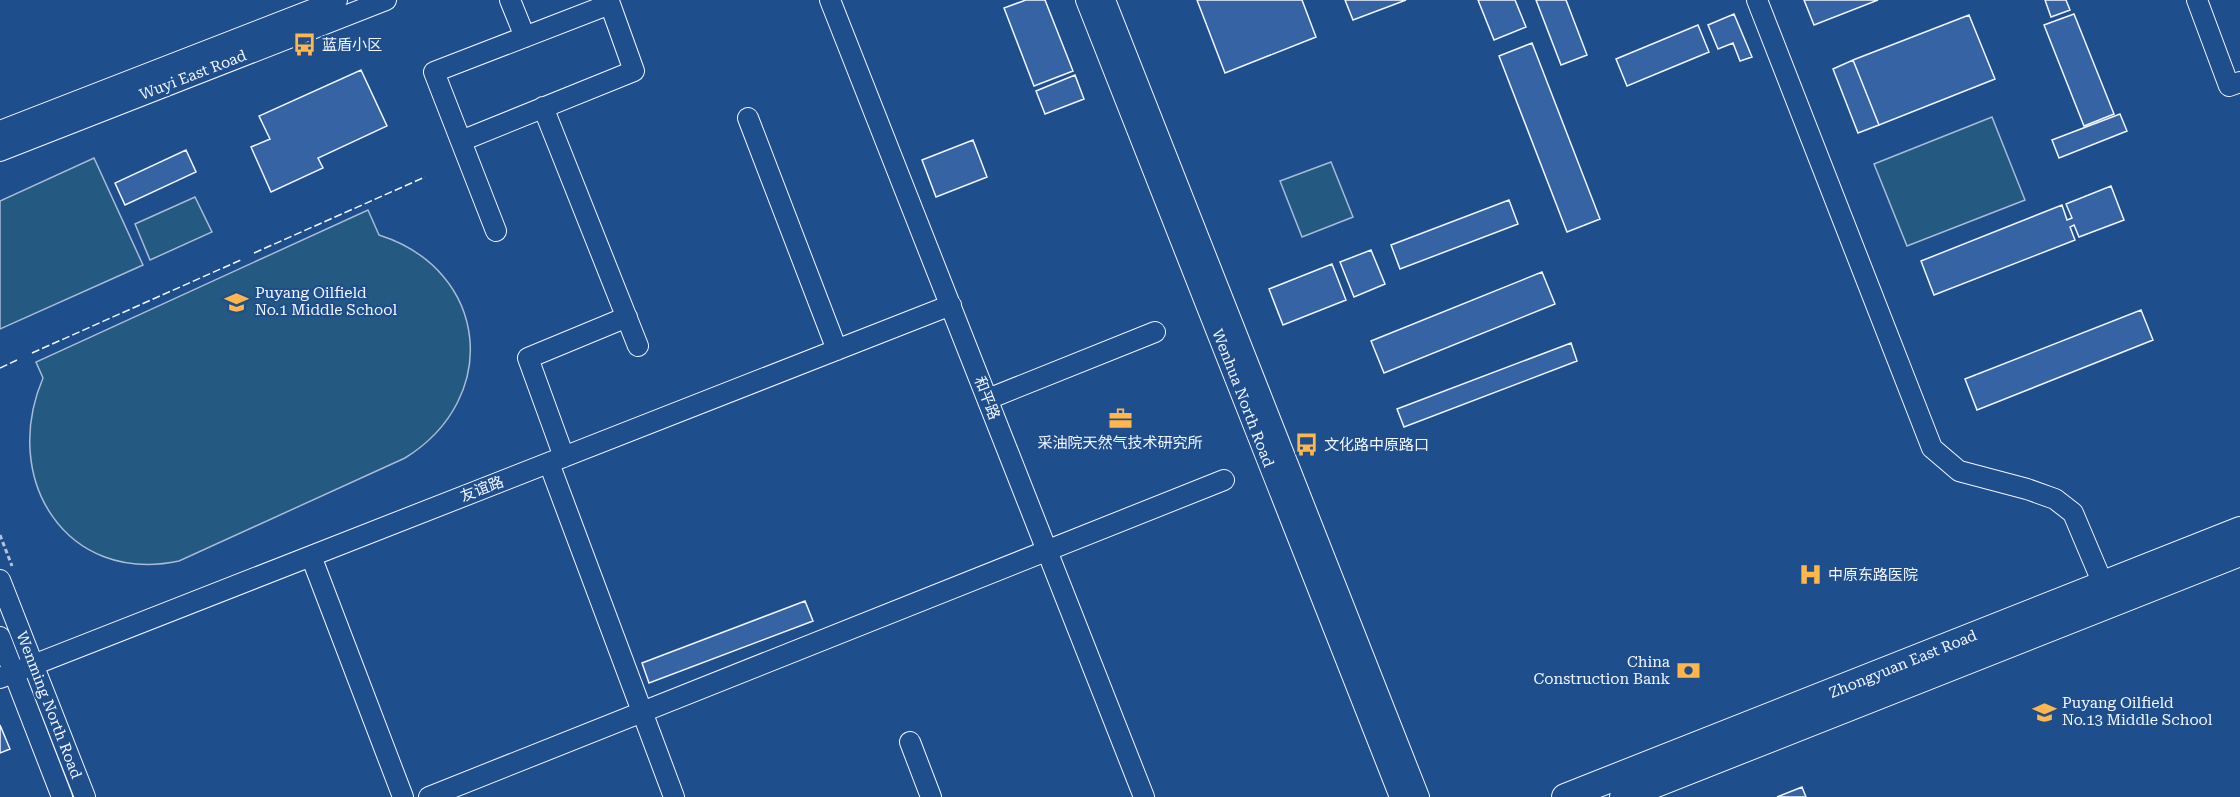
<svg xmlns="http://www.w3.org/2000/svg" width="2240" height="797" font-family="'Roboto Serif','Noto Sans SC',serif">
  <rect width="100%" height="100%" fill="#1f4e8c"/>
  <!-- green -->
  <path fill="#245a82" stroke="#a8bbd7" stroke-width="1.5" d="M 1992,117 L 2025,200 L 1907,246 L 1874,164 Z
    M 94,158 L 143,265 L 0,329 L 0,201 Z
    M 1331,162 L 1353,217 L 1302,237 L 1280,181 Z
    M 195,197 L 212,232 L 150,260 L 135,224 Z
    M 368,210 L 379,235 C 489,270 502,398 405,458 L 179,561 C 66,585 0,479 43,378 L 36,362 Z"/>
  <!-- building -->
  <path fill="#3563a3" stroke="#f2f6ff" stroke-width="1.5" d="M 1026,0 L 1045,0 L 1073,71 L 1034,86 L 1004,8 Z
    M 1197,0 L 1302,0 L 1316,37 L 1225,73 Z
    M 1345,0 L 1406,0 L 1353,20 Z
    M 1478,0 L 1515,0 L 1526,27 L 1494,40 Z
    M 1536,0 L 1566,0 L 1587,55 L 1561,65 Z
    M 1804,0 L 1878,0 L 1814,25 Z
    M 2045,0 L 2066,0 L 2070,10 L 2051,17 Z
    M 1734,14 L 1752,57 L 1740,61 L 1733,43 L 1718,49 L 1708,25 Z
    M 2074,14 L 2114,114 L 2084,126 L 2044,25 Z
    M 1969,15 L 1995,79 L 1879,125 L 1853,60 Z
    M 1698,25 L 1709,52 L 1627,86 L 1616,59 Z
    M 1532,43 L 1600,219 L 1567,232 L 1499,56 Z
    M 1853,60 L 1879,125 L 1858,133 L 1833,69 Z
    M 361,70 L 387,126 L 318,158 L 323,168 L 271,192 L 251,147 L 270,139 L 259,116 Z
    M 1075,75 L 1084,99 L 1045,114 L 1036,91 Z
    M 2120,114 L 2127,131 L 2059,158 L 2052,140 Z
    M 973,140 L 987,177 L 936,197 L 922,160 Z
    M 186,150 L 196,172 L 125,205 L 115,183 Z
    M 2111,186 L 2124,220 L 2079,237 L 2074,225 L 2070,227 L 2075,240 L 1934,295 L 1921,261 L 2062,205 L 2067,220 L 2072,218 L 2066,204 Z
    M 1509,200 L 1518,224 L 1400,269 L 1391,245 Z
    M 1371,250 L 1385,284 L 1354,297 L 1340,262 Z
    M 1332,264 L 1346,300 L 1283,325 L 1269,289 Z
    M 1542,272 L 1555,304 L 1384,373 L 1371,341 Z
    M 2141,310 L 2153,340 L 1977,410 L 1965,379 Z
    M 1571,343 L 1577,361 L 1404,427 L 1397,409 Z
    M 805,601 L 813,621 L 649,683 L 642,663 Z
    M 0,725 L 10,749 L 0,753 Z
    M 1802,787 L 1806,797 L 1777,797 Z"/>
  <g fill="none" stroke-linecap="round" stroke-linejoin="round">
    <defs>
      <path id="minor" d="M 510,0 L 525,37
        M 830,0 L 1144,797
        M 1086,0 L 1400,797
        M 1105,0 L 1419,797
        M 1757,0 L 1932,448 L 1959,471 L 2027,489 L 2055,499 L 2073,513 L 2103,584
        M 2197,0 L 2229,86 L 2240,82
        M 543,107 L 638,346
        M 748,118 L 837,350
        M 0,131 L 337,0
        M 461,141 L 634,71 L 610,4 L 434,72 L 496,231
        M 0,151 L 386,0
        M 988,399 L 1155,332
        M 564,457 L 528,358 L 627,317
        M 549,463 L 674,797
        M 311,556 L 403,797
        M 0,580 L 85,797
        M 0,637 L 62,797
        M 0,678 L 951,305
        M 910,742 L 931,797
        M 429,797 L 1224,480"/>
      <path id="major" d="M 1565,797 L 2240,530
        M 1623,797 L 2240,553"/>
    </defs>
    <!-- minor casing -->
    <use href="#minor" stroke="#f2f6ff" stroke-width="22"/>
    <!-- major casing -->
    <use href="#major" stroke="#f2f6ff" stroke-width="28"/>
    <!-- path -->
    <path stroke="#b3c4dc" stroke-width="3" stroke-dasharray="4.5 3" stroke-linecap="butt" d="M 0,535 L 12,566"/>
    <!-- minor -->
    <use href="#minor" stroke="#1f4e8c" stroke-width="20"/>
    <!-- major -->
    <use href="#major" stroke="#1f4e8c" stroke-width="26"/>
    <!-- fence -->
    <path stroke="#f2f6ff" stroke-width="1.5" stroke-dasharray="8 3" stroke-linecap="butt" d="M 254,253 L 425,177
      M 32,353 L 243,259
      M 0,368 L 17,360"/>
  </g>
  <!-- icons -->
  <defs>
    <symbol id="bus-bare" viewBox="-9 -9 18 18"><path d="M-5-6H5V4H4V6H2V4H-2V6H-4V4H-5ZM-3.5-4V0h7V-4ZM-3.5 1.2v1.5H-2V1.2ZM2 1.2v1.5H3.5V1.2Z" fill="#ffb74d" stroke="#1f4e8c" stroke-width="2.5" paint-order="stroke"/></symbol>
    <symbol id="school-bare" viewBox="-9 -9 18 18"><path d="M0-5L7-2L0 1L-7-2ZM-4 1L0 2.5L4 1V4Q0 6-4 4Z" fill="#ffb74d" stroke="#1f4e8c" stroke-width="2.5" paint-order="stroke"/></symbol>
    <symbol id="office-bare" viewBox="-9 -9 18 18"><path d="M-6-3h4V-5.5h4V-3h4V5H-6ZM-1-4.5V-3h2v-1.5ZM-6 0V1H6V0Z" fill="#ffb74d" stroke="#1f4e8c" stroke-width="2.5" paint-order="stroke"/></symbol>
    <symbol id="hospital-bare" viewBox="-9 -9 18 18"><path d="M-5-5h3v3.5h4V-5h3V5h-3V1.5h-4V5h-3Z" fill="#ffb74d" stroke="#1f4e8c" stroke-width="2.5" paint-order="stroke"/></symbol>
    <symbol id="bank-bare" viewBox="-9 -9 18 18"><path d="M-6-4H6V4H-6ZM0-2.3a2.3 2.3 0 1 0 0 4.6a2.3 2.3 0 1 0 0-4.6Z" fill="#ffb74d" stroke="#1f4e8c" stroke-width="2.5" paint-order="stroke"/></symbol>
  </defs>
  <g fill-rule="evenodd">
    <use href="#bus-bare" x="288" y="28" width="33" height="33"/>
    <use href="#school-bare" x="220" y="286" width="33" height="33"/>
    <use href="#office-bare" x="1104" y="402" width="33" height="33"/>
    <use href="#bus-bare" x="1290" y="428" width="33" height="33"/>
    <use href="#hospital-bare" x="1794" y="558" width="33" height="33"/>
    <use href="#bank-bare" x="1672" y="654" width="33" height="33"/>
    <use href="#school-bare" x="2028" y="696" width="33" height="33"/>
  </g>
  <g text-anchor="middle" stroke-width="4.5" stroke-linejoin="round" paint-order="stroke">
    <!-- poi labels -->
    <g font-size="15" fill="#f2f6ff" stroke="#1f4e8c" text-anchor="start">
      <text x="322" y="50">蓝盾小区</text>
      <text x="255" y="298">Puyang Oilfield<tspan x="255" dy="17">No.1 Middle School</tspan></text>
      <text x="1120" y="448" text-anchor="middle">采油院天然气技术研究所</text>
      <text x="1324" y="450">文化路中原路口</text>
      <text x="1828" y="580">中原东路医院</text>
      <text x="1670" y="667" text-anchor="end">China<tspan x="1670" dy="17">Construction Bank</tspan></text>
      <text x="2062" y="708">Puyang Oilfield<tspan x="2062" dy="17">No.13 Middle School</tspan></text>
    </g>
    <!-- street labels -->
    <g font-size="15" fill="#f2f6ff" stroke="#1f4e8c">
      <text transform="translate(193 75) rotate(-21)" y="5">Wuyi East Road</text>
      <text transform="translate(987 398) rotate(69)" y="5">和平路</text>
      <text transform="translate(1243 398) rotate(69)" y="5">Wenhua North Road</text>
      <text transform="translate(482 489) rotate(-21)" y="5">友谊路</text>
      <text transform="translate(1903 664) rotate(-22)" y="5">Zhongyuan East Road</text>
      <text transform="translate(49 705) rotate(69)" y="5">Wenming North Road</text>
    </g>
  </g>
</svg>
